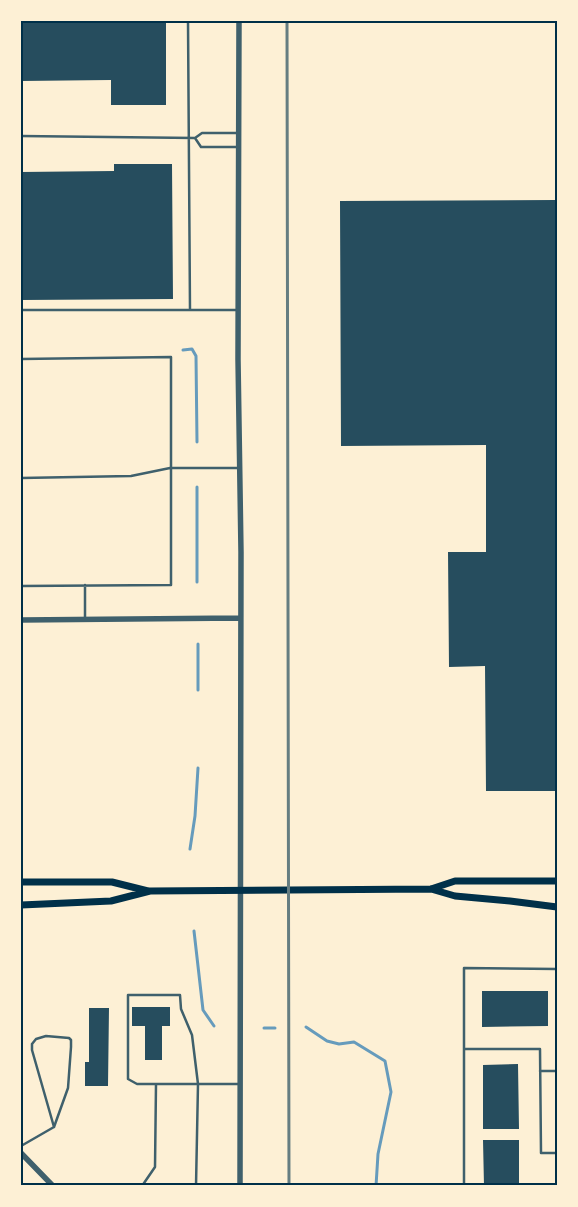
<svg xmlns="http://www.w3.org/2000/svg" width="578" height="1207" font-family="'Noto Sans',sans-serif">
  <rect width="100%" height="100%" fill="#fdf0d5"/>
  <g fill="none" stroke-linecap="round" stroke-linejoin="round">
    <!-- stream -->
    <path stroke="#669bbc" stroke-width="3" d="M 183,350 L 192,349 L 196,356 L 197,442
      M 197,487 L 197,582
      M 198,644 L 198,690
      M 190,849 L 195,816 L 198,768
      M 194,931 L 203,1010 L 214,1026
      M 306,1027 L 327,1041 L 339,1044 L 354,1042 L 385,1061 L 391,1092 L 378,1154 L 376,1186
      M 264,1028 L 275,1028"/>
  </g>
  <!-- building -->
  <path fill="#264d5e" d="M 21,21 L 166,21 L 166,105 L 111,105 L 111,80 L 21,81 Z
    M 114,164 L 172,164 L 173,299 L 21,300 L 21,172 L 114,171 Z
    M 557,200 L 557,791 L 486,791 L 485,666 L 449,667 L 448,552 L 486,552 L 486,445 L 341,446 L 340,201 Z
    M 482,991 L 548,991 L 548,1026 L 482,1027 Z
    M 132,1007 L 170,1007 L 170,1026 L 162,1026 L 162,1060 L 145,1060 L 145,1026 L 132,1026 Z
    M 89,1008 L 109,1008 L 108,1086 L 85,1086 L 85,1062 L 89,1062 Z
    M 518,1064 L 519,1129 L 483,1129 L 483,1065 Z
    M 483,1140 L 519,1140 L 519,1186 L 484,1186 Z"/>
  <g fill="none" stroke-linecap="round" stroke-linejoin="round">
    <!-- service -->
    <path stroke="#3f606c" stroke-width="2.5" d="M 188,21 L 190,310
      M 21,136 L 195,138 L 202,133 L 238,133
      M 195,138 L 201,147 L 238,147
      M 21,310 L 237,310
      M 21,359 L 171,357 L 171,585 L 21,586
      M 21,478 L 131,476 L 170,468 L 239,468
      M 85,585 L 85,619
      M 464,1049 L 540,1049 L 541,1153 L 557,1153
      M 540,1071 L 557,1071
      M 21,1146 L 54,1127 L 68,1088 L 71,1047 L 71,1040 L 69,1038 L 46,1036 L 36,1039 L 32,1044 L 32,1050 L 54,1127
      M 142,1186 L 155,1167 L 156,1084
      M 196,1186 L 198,1084 L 192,1035 L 181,1009 L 180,995 L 128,995 L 128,1079 L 137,1084 L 239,1084
      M 464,1186 L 464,968 L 557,969"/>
    <!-- tertiary -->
    <path stroke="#3f606c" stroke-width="5.5" d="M 239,21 L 238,359 L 241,552 L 240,1186
      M 21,620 L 240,618
      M 21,1153 L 53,1186"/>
    <!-- primary -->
    <path stroke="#003049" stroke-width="7" d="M 21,882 L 112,882 L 148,891
      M 431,889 L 455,896 L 510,901 L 557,907
      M 21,905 L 111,901 L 150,891 L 431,889 L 455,881 L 557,881"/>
    <!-- rail -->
    <path stroke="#657d81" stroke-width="3" d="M 287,21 L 289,1186"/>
  </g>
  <!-- border -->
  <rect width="578" height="1207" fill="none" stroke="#fdf0d5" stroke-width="45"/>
  <rect x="22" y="22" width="534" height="1162" fill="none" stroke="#003049" stroke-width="2"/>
</svg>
